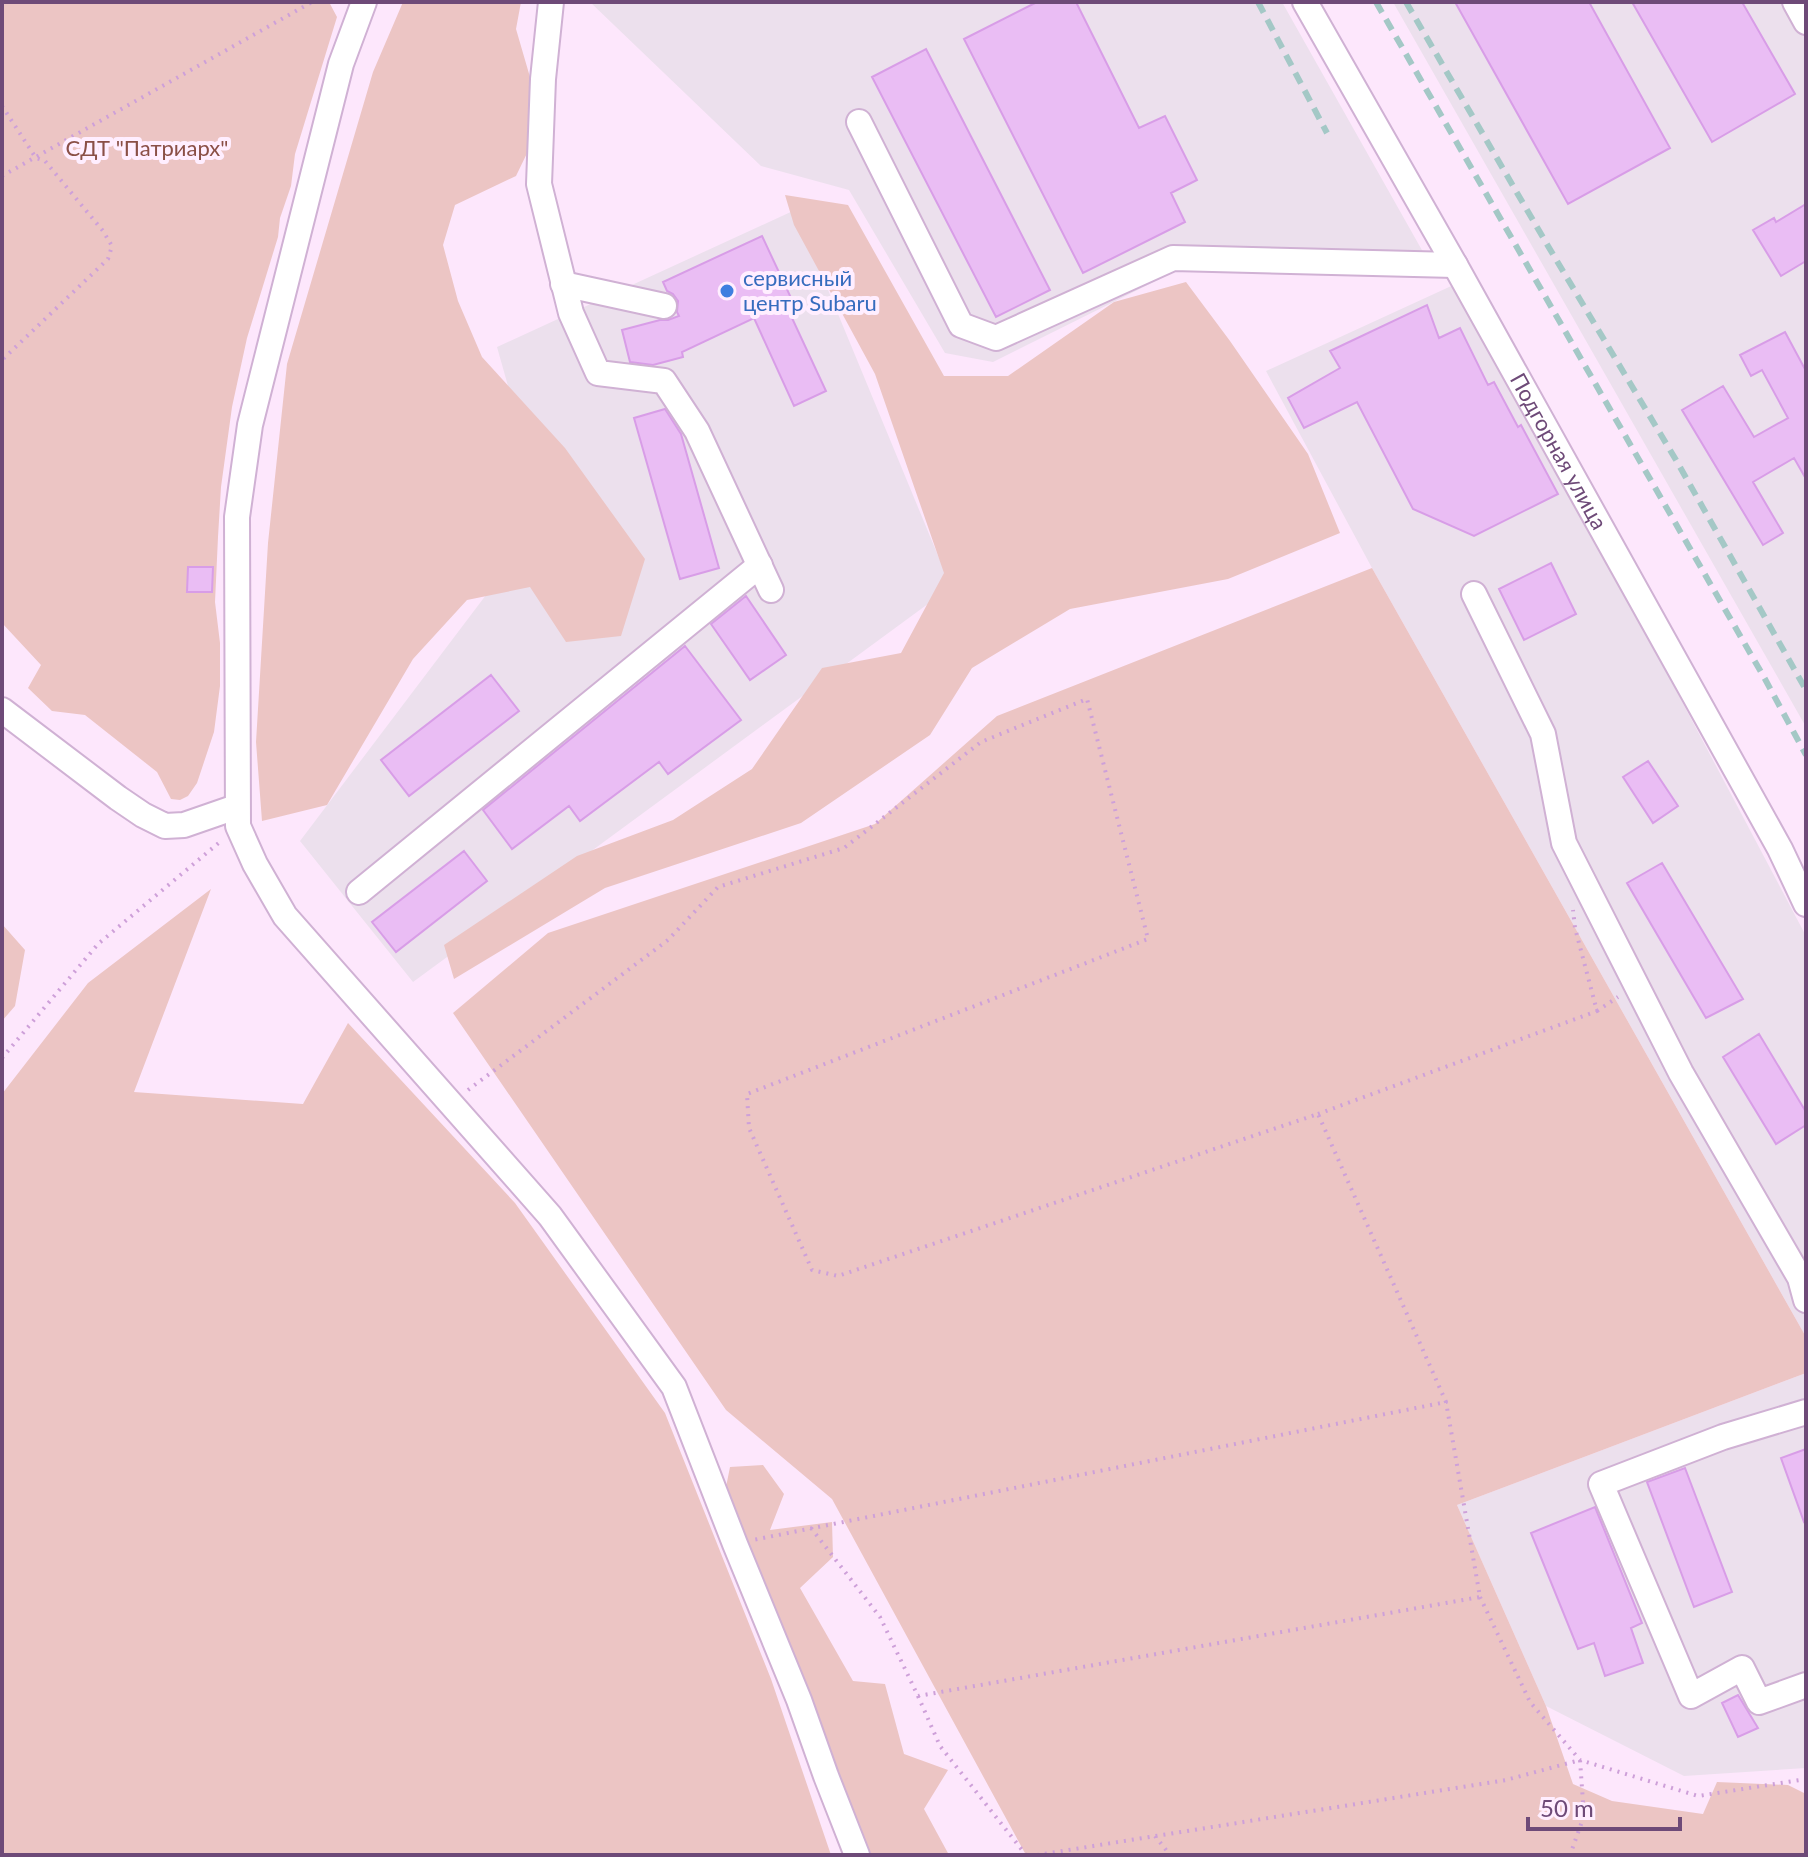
<svg xmlns="http://www.w3.org/2000/svg" width="1808" height="1857" font-family="Lato,sans-serif">
  <rect width="100%" height="100%" fill="#fde7fc"/>
  <!-- industrial -->
  <path fill="#ece0ed" d="M 590,2 L 1282,2 L 1423,252 L 1210,254 L 993,362 L 945,353 L 849,190 L 761,166 Z
    M 1393,2 L 1806,2 L 1806,727 Z
    M 795,210 L 951,587 L 413,982 L 300,841 L 545,517 L 497,347 Z
    M 1460,282 L 1806,936 L 1806,1337 L 1372,568 L 1266,371 Z
    M 1806,1373 L 1806,1768 L 1684,1776 L 1546,1706 L 1457,1505 Z"/>
  <!-- green -->
  <path fill="#ecc5c4" d="M 2,2 L 329,2 L 337,17 L 295,154 L 291,186 L 280,218 L 278,237 L 247,338 L 232,407 L 221,487 L 218,537 L 215,602 L 220,643 L 220,686 L 214,732 L 197,783 L 188,796 L 180,800 L 171,799 L 157,772 L 85,715 L 52,711 L 28,688 L 41,665 L 2,623 Z
    M 403,2 L 521,2 L 516,29 L 532,84 L 531,145 L 516,176 L 455,205 L 443,245 L 458,301 L 482,357 L 565,448 L 645,559 L 621,636 L 566,642 L 530,587 L 467,600 L 413,659 L 327,805 L 262,821 L 256,742 L 268,543 L 287,364 L 373,72 Z
    M 785,195 L 848,205 L 944,376 L 1008,376 L 1114,302 L 1186,282 L 1230,341 L 1308,454 L 1340,533 L 1228,579 L 1070,609 L 972,668 L 930,735 L 801,823 L 605,888 L 454,979 L 444,945 L 577,856 L 673,820 L 752,769 L 822,668 L 901,653 L 944,573 L 875,374 L 794,225 Z
    M 1372,568 L 1806,1337 L 1806,1373 L 1457,1505 L 1546,1706 L 1573,1784 L 1612,1801 L 1703,1814 L 1717,1782 L 1788,1785 L 1806,1794 L 1806,1855 L 1026,1855 L 832,1499 L 726,1410 L 453,1013 L 548,933 L 875,824 L 997,716 Z
    M 211,889 L 134,1092 L 303,1104 L 348,1023 L 515,1203 L 665,1413 L 771,1679 L 831,1855 L 2,1855 L 2,1094 L 88,983 Z
    M 2,924 L 25,950 L 15,1006 L 2,1021 Z
    M 763,1465 L 784,1494 L 770,1530 L 832,1522 L 833,1557 L 800,1588 L 853,1681 L 885,1684 L 904,1754 L 948,1770 L 924,1809 L 949,1855 L 870,1855 L 866,1848 L 725,1492 L 730,1467 Z"/>
  <!-- building -->
  <path fill="#eabdf4" stroke="#d89de7" stroke-width="2" d="M 1037,2 L 1076,2 L 1139,128 L 1165,116 L 1197,180 L 1171,193 L 1185,222 L 1083,273 L 964,39 Z
    M 1455,2 L 1589,2 L 1670,148 L 1568,204 Z
    M 1632,2 L 1742,2 L 1795,94 L 1712,142 Z
    M 926,49 L 1050,290 L 996,317 L 872,77 Z
    M 1806,204 L 1806,261 L 1781,276 L 1753,230 L 1774,218 L 1776,222 Z
    M 762,236 L 792,300 L 785,303 L 826,391 L 794,406 L 754,318 L 682,352 L 683,357 L 653,365 L 630,362 L 622,330 L 660,320 L 668,320 L 679,316 L 677,312 L 678,301 L 673,294 L 667,291 L 663,282 Z
    M 1427,305 L 1439,338 L 1460,328 L 1488,385 L 1494,382 L 1518,427 L 1521,425 L 1558,494 L 1474,536 L 1413,509 L 1357,402 L 1304,428 L 1288,398 L 1340,368 L 1330,351 Z
    M 1785,332 L 1806,371 L 1806,479 L 1794,458 L 1753,482 L 1783,533 L 1763,545 L 1682,410 L 1723,386 L 1754,437 L 1788,418 L 1762,370 L 1751,376 L 1740,355 Z
    M 665,409 L 681,434 L 719,568 L 680,579 L 634,418 Z
    M 1551,563 L 1576,614 L 1524,640 L 1499,589 Z
    M 188,567 L 213,567 L 212,592 L 187,592 Z
    M 746,596 L 786,655 L 750,680 L 711,624 Z
    M 685,646 L 741,720 L 668,774 L 659,762 L 580,821 L 569,806 L 512,849 L 483,810 Z
    M 491,675 L 519,711 L 409,796 L 381,760 Z
    M 1648,761 L 1678,806 L 1653,823 L 1623,777 Z
    M 464,851 L 487,881 L 396,952 L 372,922 Z
    M 1662,863 L 1743,999 L 1706,1018 L 1627,883 Z
    M 1759,1034 L 1806,1112 L 1806,1125 L 1776,1144 L 1723,1057 Z
    M 1806,1449 L 1806,1521 L 1804,1522 L 1781,1458 Z
    M 1685,1468 L 1732,1592 L 1694,1607 L 1647,1482 Z
    M 1595,1507 L 1642,1623 L 1631,1628 L 1643,1663 L 1605,1676 L 1594,1643 L 1578,1649 L 1531,1533 Z
    M 1738,1695 L 1758,1728 L 1738,1737 L 1722,1703 Z"/>
  <g fill="none" stroke-linecap="round" stroke-linejoin="round">
    <defs>
      <g id="minor">
        <path d="M 364,2 L 341,64 L 250,425 L 237,517 L 238,826 L 255,864 L 285,916 L 550,1216 L 674,1387 L 735,1544 L 799,1700 L 826,1776 L 857,1855"/>
        <path d="M 551,2 L 543,79 L 539,184 L 571,313 L 598,373 L 664,381 L 697,431 L 771,590"/>
        <path id="s1" d="M 1305,2 L 1455,265 L 1780,849 L 1806,904"/>
        <path d="M 1795,2 L 1806,22"/>
        <path d="M 859,122 L 961,325 L 996,338 L 1173,258 L 1455,265"/>
        <path d="M 563,284 L 664,306"/>
        <path d="M 1474,594 L 1543,734 L 1564,843 L 1681,1073 L 1800,1278 L 1806,1300"/>
        <path d="M 2,710 L 118,798 L 143,815 L 165,826 L 184,825 L 236,807"/>
        <path d="M 359,892 L 760,565"/>
        <path d="M 1806,1412 L 1723,1437 L 1601,1484 L 1691,1696 L 1742,1668 L 1759,1702 L 1806,1685"/>
      </g>
    </defs>
    <!-- minor casing -->
    <use href="#minor" stroke="#d0b1d4" stroke-width="28"/>
    <!-- path -->
    <path stroke="#cea0d9" stroke-width="4" stroke-dasharray="2 6" stroke-linecap="butt" d="M 2,106 L 36,158 L 45,161 L 103,231 L 112,246 L 108,259 L 2,360
      M 2,176 L 312,2
      M 1597,1011 L 1618,997
      M 2,1058 L 98,944 L 221,841
      M 468,1090 L 668,940 L 718,887 L 844,848 L 981,742 L 1087,699 L 1148,939 L 747,1094 L 749,1128 L 812,1270 L 838,1276 L 1318,1114 L 1446,1402 L 753,1540
      M 1318,1114 L 1597,1011 L 1575,928 L 1573,910
      M 811,1528 L 880,1617 L 918,1696 L 1480,1597 L 1446,1402
      M 1480,1597 L 1530,1702 L 1580,1760 L 1698,1796 L 1806,1779
      M 918,1696 L 940,1746 L 1026,1855
      M 1155,1836 L 1170,1855
      M 1037,1855 L 1506,1780 L 1580,1760 L 1584,1816 L 1570,1855"/>
    <!-- minor -->
    <use href="#minor" stroke="#fff" stroke-width="24"/>
    <!-- rail -->
    <path stroke="#a4c8c6" stroke-width="6" stroke-dasharray="12 8" stroke-linecap="butt" d="M 1258,2 L 1327,133
      M 1376,2 L 1765,679 L 1806,755
      M 1406,2 L 1548,246 L 1676,460 L 1806,690"/>
  </g>
  <!-- markers -->
  <circle fill="#3f7fe0" stroke="#fef" stroke-width="3" cx="727" cy="291" r="8"/>
  <g text-anchor="middle" stroke-width="8" stroke-linejoin="round" paint-order="stroke">
    <!-- park labels -->
    <g font-size="22" fill="#8a4f46" stroke="#fef">
      <text x="147" y="156">СДТ "Патриарх"</text>
    </g>
    <!-- shop labels -->
    <g font-size="22" fill="#366cbe" stroke="#fef" text-anchor="start">
      <text x="743" y="286">сервисный<tspan x="743" dy="25">центр Subaru</tspan></text>
    </g>
    <!-- street labels -->
    <g font-size="22" fill="#6e4a78" stroke="#fef">
      <text dy="8" stroke="none"><textPath href="#s1" startOffset="516">Подгорная улица</textPath></text>
    </g>
  </g>
  <!-- border -->
  <rect width="1808" height="1857" fill="none" stroke="#6e4a78" stroke-width="8"/>
  <!-- scale -->
  <path d="M1528 1817v12h152v-12" fill="none" stroke="#6e4a78" stroke-width="4"/>
  <text x="1540" y="1817" font-size="24" fill="#6e4a78" stroke="#ffeeff" stroke-width="6" paint-order="stroke">50 m</text>
</svg>
